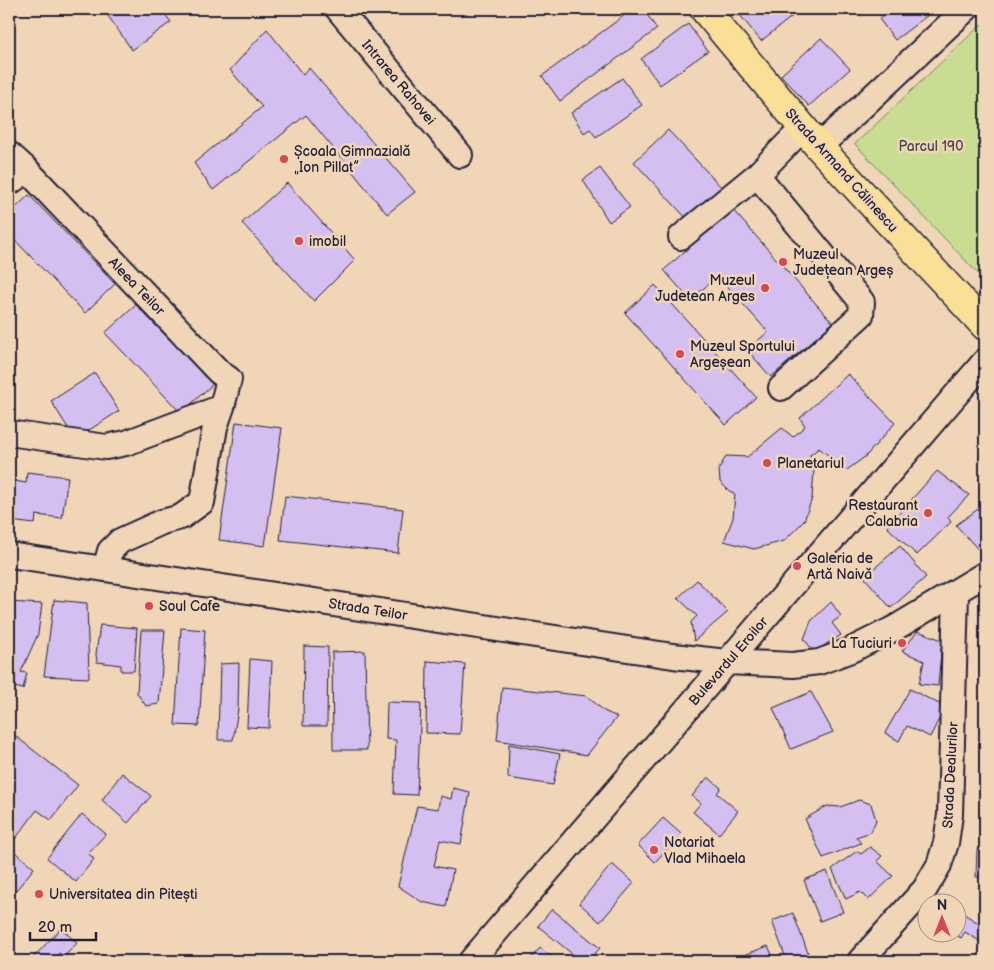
<svg xmlns="http://www.w3.org/2000/svg" width="994" height="970" font-family="'Balsamiq Sans',sans-serif">
  <rect width="100%" height="100%" fill="#f1d5b7"/>
  <filter id="ink" filterUnits="userSpaceOnUse"><feTurbulence type="fractalNoise" baseFrequency=".02" numOctaves="2"/><feDisplacementMap in="SourceGraphic" scale="10" xChannelSelector="R" yChannelSelector="G"/><feConvolveMatrix kernelMatrix="1 2 1 2 8 2 1 2 1" color-interpolation-filters="sRGB"/></filter>
  <g filter="url(#ink)">
    <!-- green -->
    <path fill="#c8dd92" stroke="#758066" d="M 985,21 L 985,281 L 855,144 Z"/>
    <!-- building -->
    <path fill="#d4bff0" stroke="#22223b" d="M 112,9 L 161,9 L 171,22 L 132,50 L 106,13 Z
      M 633,9 L 643,9 L 657,29 L 560,101 L 542,76 Z
      M 735,9 L 789,9 L 794,15 L 761,41 Z
      M 884,9 L 936,9 L 895,40 L 879,19 L 887,13 Z
      M 688,24 L 708,51 L 660,85 L 641,59 Z
      M 267,29 L 303,75 L 309,68 L 415,192 L 387,214 L 306,115 L 213,190 L 194,163 L 262,107 L 230,70 Z
      M 821,38 L 850,69 L 809,106 L 781,75 Z
      M 622,78 L 642,105 L 596,137 L 590,129 L 584,133 L 571,113 Z
      M 668,130 L 723,189 L 689,221 L 634,162 Z
      M 600,168 L 630,207 L 609,222 L 583,180 Z
      M 287,183 L 355,260 L 314,301 L 242,223 Z
      M 29,195 L 115,284 L 85,313 L 9,234 L 9,214 Z
      M 732,209 L 833,323 L 771,377 L 747,350 L 768,332 L 718,276 L 690,300 L 664,270 Z
      M 655,285 L 756,397 L 726,425 L 625,313 Z
      M 136,305 L 213,384 L 181,413 L 105,333 Z
      M 95,373 L 119,411 L 75,439 L 51,401 Z
      M 848,374 L 895,423 L 866,456 L 847,470 L 819,448 L 810,455 L 814,470 L 812,498 L 804,521 L 784,541 L 754,549 L 724,541 L 733,518 L 735,494 L 728,490 L 720,482 L 719,469 L 726,456 L 747,457 L 782,428 L 793,437 L 805,426 L 800,418 Z
      M 236,422 L 282,428 L 265,546 L 219,540 Z
      M 937,471 L 969,495 L 948,517 L 951,522 L 917,555 L 887,527 Z
      M 27,472 L 68,477 L 62,518 L 36,515 L 35,524 L 9,521 L 9,480 L 26,483 Z
      M 285,496 L 403,509 L 398,553 L 280,540 Z
      M 985,504 L 985,554 L 983,555 L 956,525 Z
      M 900,546 L 926,577 L 891,608 L 864,577 Z
      M 697,580 L 728,612 L 694,641 L 691,622 L 697,616 L 678,598 Z
      M 54,600 L 87,603 L 89,678 L 44,676 Z
      M 9,602 L 42,604 L 38,634 L 21,672 L 27,673 L 23,689 L 9,686 Z
      M 831,602 L 841,616 L 832,623 L 841,635 L 814,652 L 804,639 L 811,621 Z
      M 100,625 L 137,628 L 134,671 L 121,671 L 121,665 L 97,662 L 96,654 Z
      M 181,628 L 205,630 L 199,726 L 175,725 Z
      M 141,630 L 165,630 L 159,704 L 146,706 L 137,693 Z
      M 918,631 L 942,640 L 938,686 L 919,684 L 924,661 L 902,651 Z
      M 304,646 L 328,647 L 327,726 L 303,726 Z
      M 365,651 L 367,750 L 333,750 L 332,652 Z
      M 250,659 L 272,661 L 269,728 L 247,727 Z
      M 427,661 L 465,664 L 460,734 L 426,733 Z
      M 239,663 L 238,709 L 233,740 L 218,740 L 220,664 Z
      M 502,687 L 587,696 L 604,711 L 617,717 L 587,755 L 497,740 Z
      M 910,689 L 945,707 L 930,737 L 907,726 L 899,741 L 885,733 Z
      M 811,692 L 833,732 L 791,749 L 773,708 Z
      M 387,702 L 421,703 L 417,795 L 394,794 L 396,740 L 386,739 Z
      M 9,731 L 78,785 L 51,820 L 37,810 L 13,842 L 9,839 Z
      M 509,744 L 560,754 L 553,785 L 508,778 Z
      M 122,773 L 151,796 L 128,823 L 102,800 Z
      M 708,777 L 721,788 L 717,793 L 738,811 L 719,834 L 693,812 L 701,803 L 692,796 Z
      M 453,788 L 470,792 L 461,844 L 440,840 L 434,866 L 453,870 L 446,907 L 422,902 L 398,886 L 417,806 L 438,809 L 440,796 L 451,799 Z
      M 859,800 L 871,804 L 876,820 L 871,832 L 856,837 L 861,843 L 823,858 L 805,819 L 827,806 L 840,807 Z
      M 82,814 L 106,834 L 88,853 L 94,859 L 76,882 L 47,858 Z
      M 663,818 L 681,834 L 655,862 L 638,845 Z
      M 870,847 L 882,856 L 877,861 L 893,876 L 868,900 L 860,892 L 846,899 L 832,869 L 857,851 L 861,854 Z
      M 10,848 L 34,868 L 9,899 L 9,850 Z
      M 977,850 L 985,850 L 985,877 L 976,877 Z
      M 612,864 L 634,883 L 600,922 L 579,903 Z
      M 827,871 L 843,912 L 820,921 L 804,880 Z
      M 552,909 L 600,948 L 588,961 L 581,961 L 538,926 Z
      M 956,909 L 985,927 L 985,935 L 981,942 L 965,932 L 961,938 L 951,932 L 956,932 Z
      M 793,913 L 811,961 L 787,961 L 772,921 Z
      M 61,928 L 77,943 L 64,957 L 59,953 L 51,961 L 30,961 Z
      M 768,946 L 775,961 L 737,961 L 736,958 Z
      M 540,948 L 557,961 L 528,961 Z"/>
    <g fill="none" stroke-linecap="round" stroke-linejoin="round">
      <defs>
        <path id="minor" d="M 338,9 L 460,155
          M 819,147 L 966,9
          M 9,154 L 27,170 L 219,372 L 229,379 L 222,407 L 126,443 L 106,447 L 9,433
          M 757,175 L 862,302 L 861,315 L 781,388
          M 9,183 L 27,170
          M 681,237 L 757,175 L 803,128
          M 9,555 L 105,569 L 673,656 L 727,662 L 793,665 L 819,662 L 851,650 L 895,628 L 985,574
          M 105,569 L 110,551 L 120,541 L 162,522 L 181,517 L 202,502 L 215,427 L 222,407
          M 471,961 L 985,361
          M 860,961 L 925,889 L 939,865 L 946,843 L 950,815 L 956,593"/>
        <path id="major" d="M 704,9 L 819,147 L 985,326"/>
      </defs>
      <!-- minor casing -->
      <use href="#minor" stroke="#22223b" stroke-width="28"/>
      <!-- major casing -->
      <use href="#major" stroke="#22223b" stroke-width="31"/>
      <!-- minor -->
      <use href="#minor" stroke="#f1d5b7" stroke-width="24"/>
      <!-- major -->
      <use href="#major" stroke="#fadf96" stroke-width="28"/>
    </g>
  </g>
  <!-- markers -->
  <g fill="#d1495b" stroke="#f1d5b7" stroke-width="2">
    <circle cx="284" cy="159" r="5"/>
    <circle cx="299" cy="241" r="5"/>
    <circle cx="783" cy="262" r="5"/>
    <circle cx="765" cy="288" r="5"/>
    <circle cx="680" cy="354" r="5"/>
    <circle cx="767" cy="463" r="5"/>
    <circle cx="928" cy="513" r="5"/>
    <circle cx="797" cy="566" r="5"/>
    <circle cx="149" cy="606" r="5"/>
    <circle cx="902" cy="643" r="5"/>
    <circle cx="654" cy="850" r="5"/>
    <circle cx="39" cy="894" r="5"/>
  </g>
  <g text-anchor="middle" stroke-width="5" stroke-linejoin="round" paint-order="stroke">
    <!-- street labels -->
    <g font-size="14" fill="#22223b" stroke="#f1d5b7">
      <text transform="translate(399 82) rotate(50)" y="5">Intrarea Rahovei</text>
      <text transform="translate(842 170) rotate(48)" y="5">Strada Armand Călinescu</text>
      <text transform="translate(137 286) rotate(46)" y="5">Aleea Teilor</text>
      <text transform="translate(368 609) rotate(9)" y="5">Strada Teilor</text>
      <text transform="translate(728 661) rotate(-49)" y="5">Bulevardul Eroilor</text>
      <text transform="translate(950 775) rotate(-87)" y="5">Strada Dealurilor</text>
    </g>
    <!-- park labels -->
    <g font-size="14" fill="#43474c" stroke="#f1d5b7">
      <text x="931" y="151">Parcul 190</text>
    </g>
    <!-- poi labels -->
    <g font-size="14" fill="#22223b" stroke="#f1d5b7" text-anchor="start">
      <text x="294" y="156">Școala Gimnazială<tspan x="294" dy="16">„Ion Pillat”</tspan></text>
      <text x="309" y="246">imobil</text>
      <text x="793" y="259">Muzeul<tspan x="793" dy="16">Județean Argeș</tspan></text>
      <text x="755" y="285" text-anchor="end">Muzeul<tspan x="755" dy="16">Judetean Arges</tspan></text>
      <text x="690" y="351">Muzeul Sportului<tspan x="690" dy="16">Argeșean</tspan></text>
      <text x="777" y="468">Planetariul</text>
      <text x="918" y="510" text-anchor="end">Restaurant<tspan x="918" dy="16">Calabria</tspan></text>
      <text x="807" y="563">Galeria de<tspan x="807" dy="16">Artă Naivă</tspan></text>
      <text x="159" y="611">Soul Cafe</text>
      <text x="892" y="648" text-anchor="end">La Tuciuri</text>
      <text x="664" y="847">Notariat<tspan x="664" dy="16">Vlad Mihaela</tspan></text>
      <text x="49" y="899">Universitatea din Pitești</text>
    </g>
  </g>
  <!-- margin -->
  <rect width="994" height="970" fill="none" stroke="#f1d5b7" stroke-width="30"/>
  <rect x="15" y="15" width="964" height="940" fill="none" stroke="#22223b" stroke-width="2" filter="url(#ink)"/>
  <!-- north arrow -->
  <g transform="translate(942 918)"><circle r="24" fill="#f1d5b7" stroke="#9e8d85"/>
  <path d="M0-4L9 19L0 12L-9 19Z" fill="#d1495b"/>
  <text y="-8" font-size="14" font-weight="bold" text-anchor="middle" fill="#22223b">N</text>
  </g>
  <!-- scale -->
  <path d="M30 932v8h66v-8" fill="none" stroke="#22223b" stroke-width="2.5"/>
  <text x="38" y="932" font-size="15" fill="#22223b" stroke="#f1d5b7" stroke-width="4" paint-order="stroke">20 m</text>
</svg>
